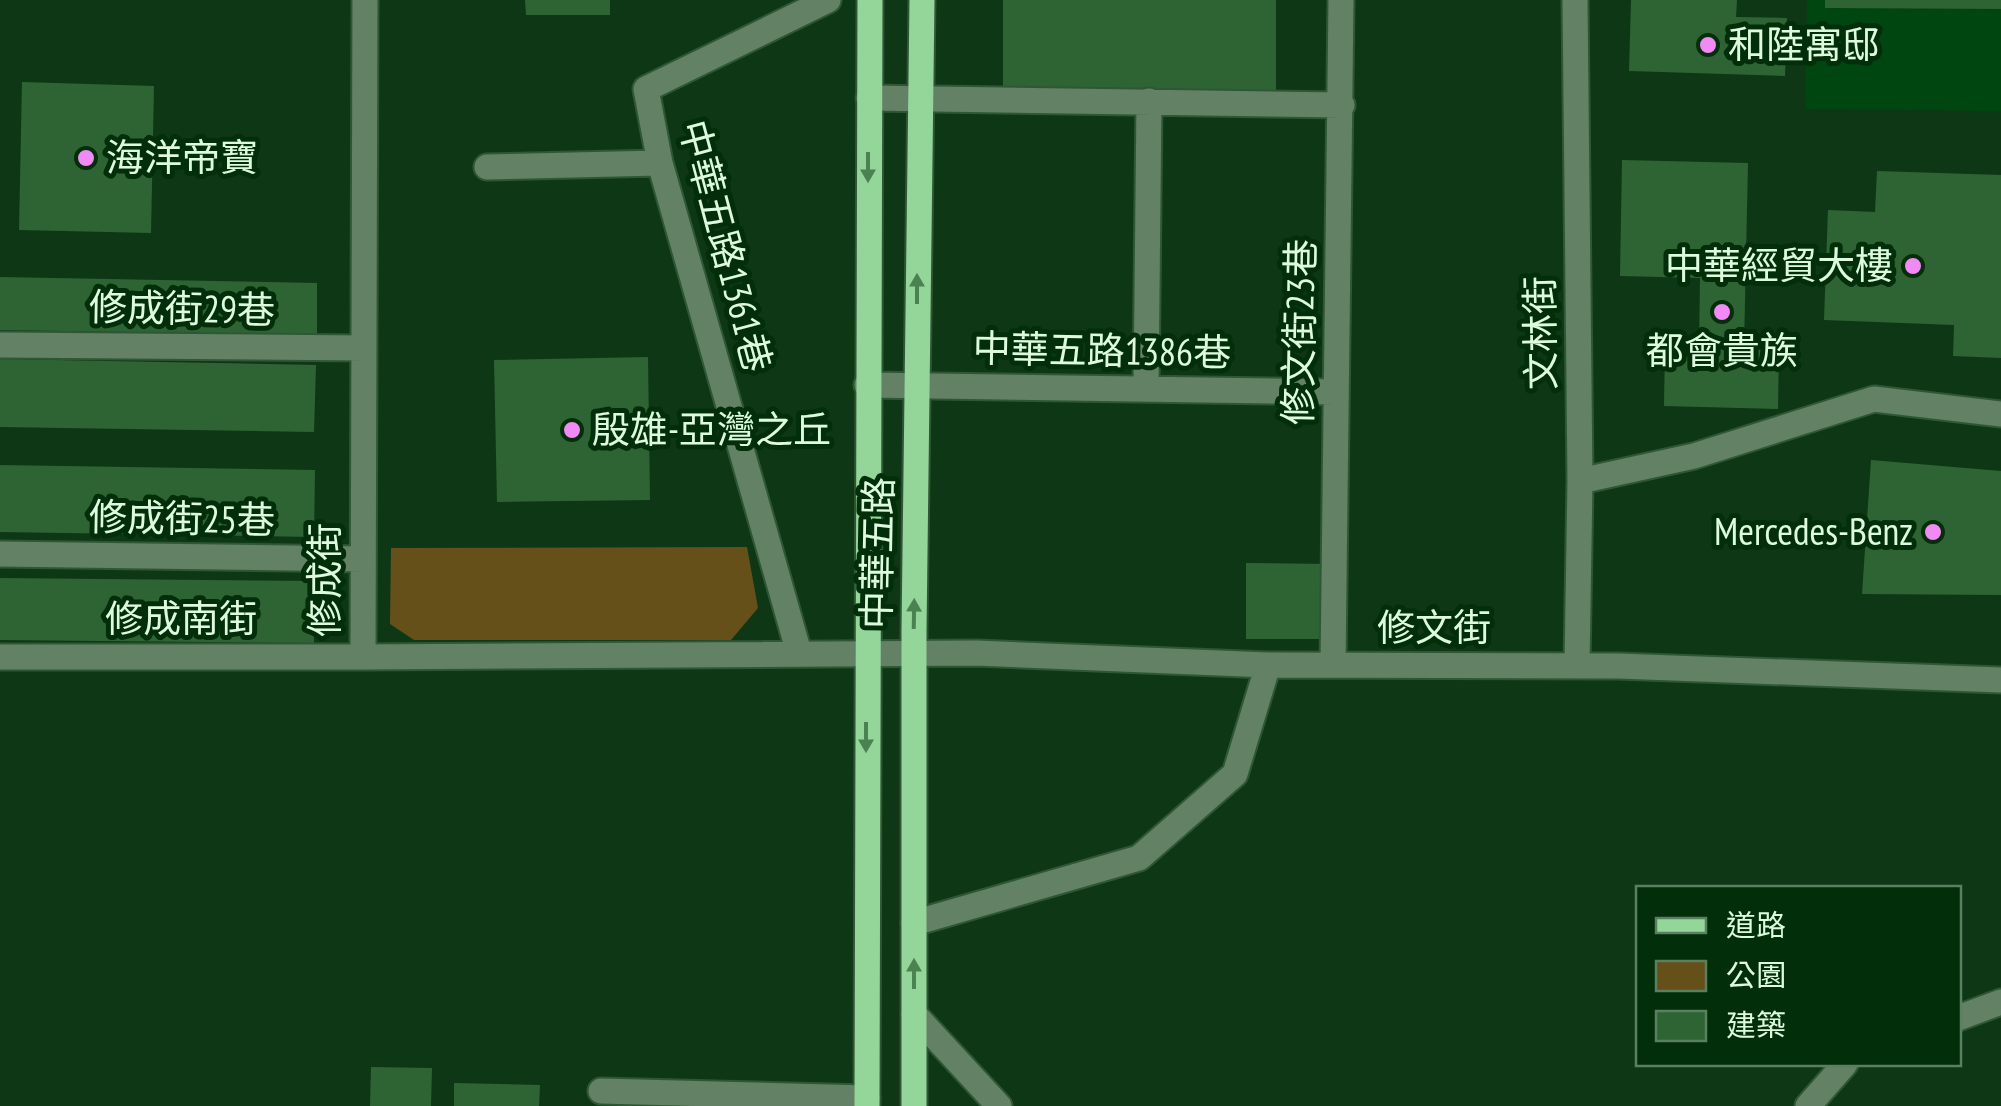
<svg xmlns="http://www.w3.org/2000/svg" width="2001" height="1106" font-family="'PT Sans Narrow','Noto Sans TC',sans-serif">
  <rect width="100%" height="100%" fill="#0e3815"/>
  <!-- built -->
  <path fill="#004611" d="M 1807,0 L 2001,0 L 2001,111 L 1805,109 Z"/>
  <!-- green -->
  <path fill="#66501a" d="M 747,547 L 758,608 L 731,640 L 414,640 L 390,624 L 391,548 Z"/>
  <!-- building -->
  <path fill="#2e6434" d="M 525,0 L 610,0 L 610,15 L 526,15 Z
    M 1003,0 L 1276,0 L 1276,94 L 1003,92 Z
    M 1631,0 L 1737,0 L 1736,17 L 1787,18 L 1785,76 L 1629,71 Z
    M 1825,0 L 2001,0 L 2001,9 L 1825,8 Z
    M 22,82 L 154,86 L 151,233 L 19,230 Z
    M 1622,160 L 1748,163 L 1744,347 L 1779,348 L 1778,409 L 1664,406 L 1665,349 L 1699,350 L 1700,278 L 1620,276 Z
    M 1877,171 L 2001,175 L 2001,358 L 1953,356 L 1954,325 L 1824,320 L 1828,210 L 1875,212 Z
    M 0,277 L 317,283 L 317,335 L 0,330 Z
    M 648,357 L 650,500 L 497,502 L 494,360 Z
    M 0,359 L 316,365 L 314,432 L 0,427 Z
    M 1871,460 L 2001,471 L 2001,595 L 1862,594 Z
    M 0,465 L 315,470 L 314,537 L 0,532 Z
    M 1246,563 L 1328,564 L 1328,639 L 1246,639 Z
    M 0,578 L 314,581 L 314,643 L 0,640 Z
    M 371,1067 L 432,1068 L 431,1106 L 370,1106 Z
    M 454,1083 L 540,1085 L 539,1106 L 454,1106 Z"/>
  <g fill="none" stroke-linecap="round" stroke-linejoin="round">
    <defs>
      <path id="minor" d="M 365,0 L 363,657 L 976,653 L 1268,665 L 1619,666 L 2001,680
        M 1575,0 L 1580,481 L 1577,666
        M 869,98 L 1342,105
        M 487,167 L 660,163
        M 0,345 L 364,348
        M 867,385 L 1336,392
        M 1146,389 L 1149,101
        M 1580,481 L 1694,456 L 1874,399 L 2001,414
        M 0,554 L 363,559
        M 799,653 L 660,163 L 646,89 L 828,0
        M 0,657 L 363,657
        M 1333,665 L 1341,0
        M 914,923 L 1139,858 L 1235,774 L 1268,665
        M 914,1014 L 999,1106
        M 1958,1018 L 2001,1002
        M 601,1091 L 867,1098
        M 1808,1106 L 1845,1064"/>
      <path id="major" d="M 867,1106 L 870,0
        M 914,1106 L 914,631 L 922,0"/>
    </defs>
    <!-- minor casing -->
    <use href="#minor" stroke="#2f5735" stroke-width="29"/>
    <!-- major casing -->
    <use href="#major" stroke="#2f5735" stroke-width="29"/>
    <!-- minor -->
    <use href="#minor" stroke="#638164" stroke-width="25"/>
    <!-- major -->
    <use href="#major" stroke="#94d599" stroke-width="25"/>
  </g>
  <!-- one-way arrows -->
  <defs><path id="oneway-solid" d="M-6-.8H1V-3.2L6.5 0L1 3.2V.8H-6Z" transform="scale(2.5)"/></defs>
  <g fill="#4b8252">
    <use href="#oneway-solid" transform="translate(868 167) rotate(90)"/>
    <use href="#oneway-solid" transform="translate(917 289) rotate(-90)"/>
    <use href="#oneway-solid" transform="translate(914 614) rotate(-89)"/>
    <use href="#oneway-solid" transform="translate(866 737) rotate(90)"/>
    <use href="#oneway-solid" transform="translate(914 974) rotate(-90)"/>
  </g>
  <!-- markers -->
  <g fill="#f18af4" stroke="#022e0a" stroke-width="4">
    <circle cx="1708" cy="45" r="10"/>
    <circle cx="86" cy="158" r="10"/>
    <circle cx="1913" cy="266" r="10"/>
    <circle cx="1722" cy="312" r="10"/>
    <circle cx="572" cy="430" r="10"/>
    <circle cx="1933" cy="532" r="10"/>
  </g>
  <g text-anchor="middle" stroke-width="10" stroke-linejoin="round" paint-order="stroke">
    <!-- poi labels -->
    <g font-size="38" fill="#ddfade" stroke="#022e0a" text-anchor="start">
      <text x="1728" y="58">和陸寓邸</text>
      <text x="106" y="171">海洋帝寶</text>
      <text x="1893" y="279" text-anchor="end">中華經貿大樓</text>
      <text x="1722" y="364" text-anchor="middle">都會貴族</text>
      <text x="592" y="443">殷雄-亞灣之丘</text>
      <text x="1913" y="545" text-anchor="end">Mercedes-Benz</text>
    </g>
    <!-- street labels -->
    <g font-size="38" fill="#ddfade" stroke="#022e0a">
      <text transform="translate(725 246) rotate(75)" y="13">中華五路1361巷</text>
      <text transform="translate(182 309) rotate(1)" y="13">修成街29巷</text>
      <text transform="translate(1300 332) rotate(-89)" y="13">修文街23巷</text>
      <text transform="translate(1541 333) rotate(-91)" y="13">文林街</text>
      <text transform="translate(1102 351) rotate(1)" y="13">中華五路1386巷</text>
      <text transform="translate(182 519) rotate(1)" y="13">修成街25巷</text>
      <text transform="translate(878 553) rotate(-89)" y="13">中華五路</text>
      <text transform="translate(325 580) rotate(-90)" y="13">修成街</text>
      <text x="181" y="632">修成南街</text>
      <text x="1434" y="641">修文街</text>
    </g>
  </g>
  <!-- legend -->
  <rect x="1636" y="886" width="325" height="180" fill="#022e0a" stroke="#5a805f" stroke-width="2.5"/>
  <rect x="1656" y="918" width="50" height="15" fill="#94d599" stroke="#5a805f" stroke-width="2.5"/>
  <text x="1726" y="936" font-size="30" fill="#ddfade">道路</text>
  <rect x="1656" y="961" width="50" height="30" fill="#66501a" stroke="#5a805f" stroke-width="2.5"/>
  <text x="1726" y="986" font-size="30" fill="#ddfade">公園</text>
  <rect x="1656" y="1011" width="50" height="30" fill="#2e6434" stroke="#5a805f" stroke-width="2.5"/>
  <text x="1726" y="1036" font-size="30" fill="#ddfade">建築</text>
</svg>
